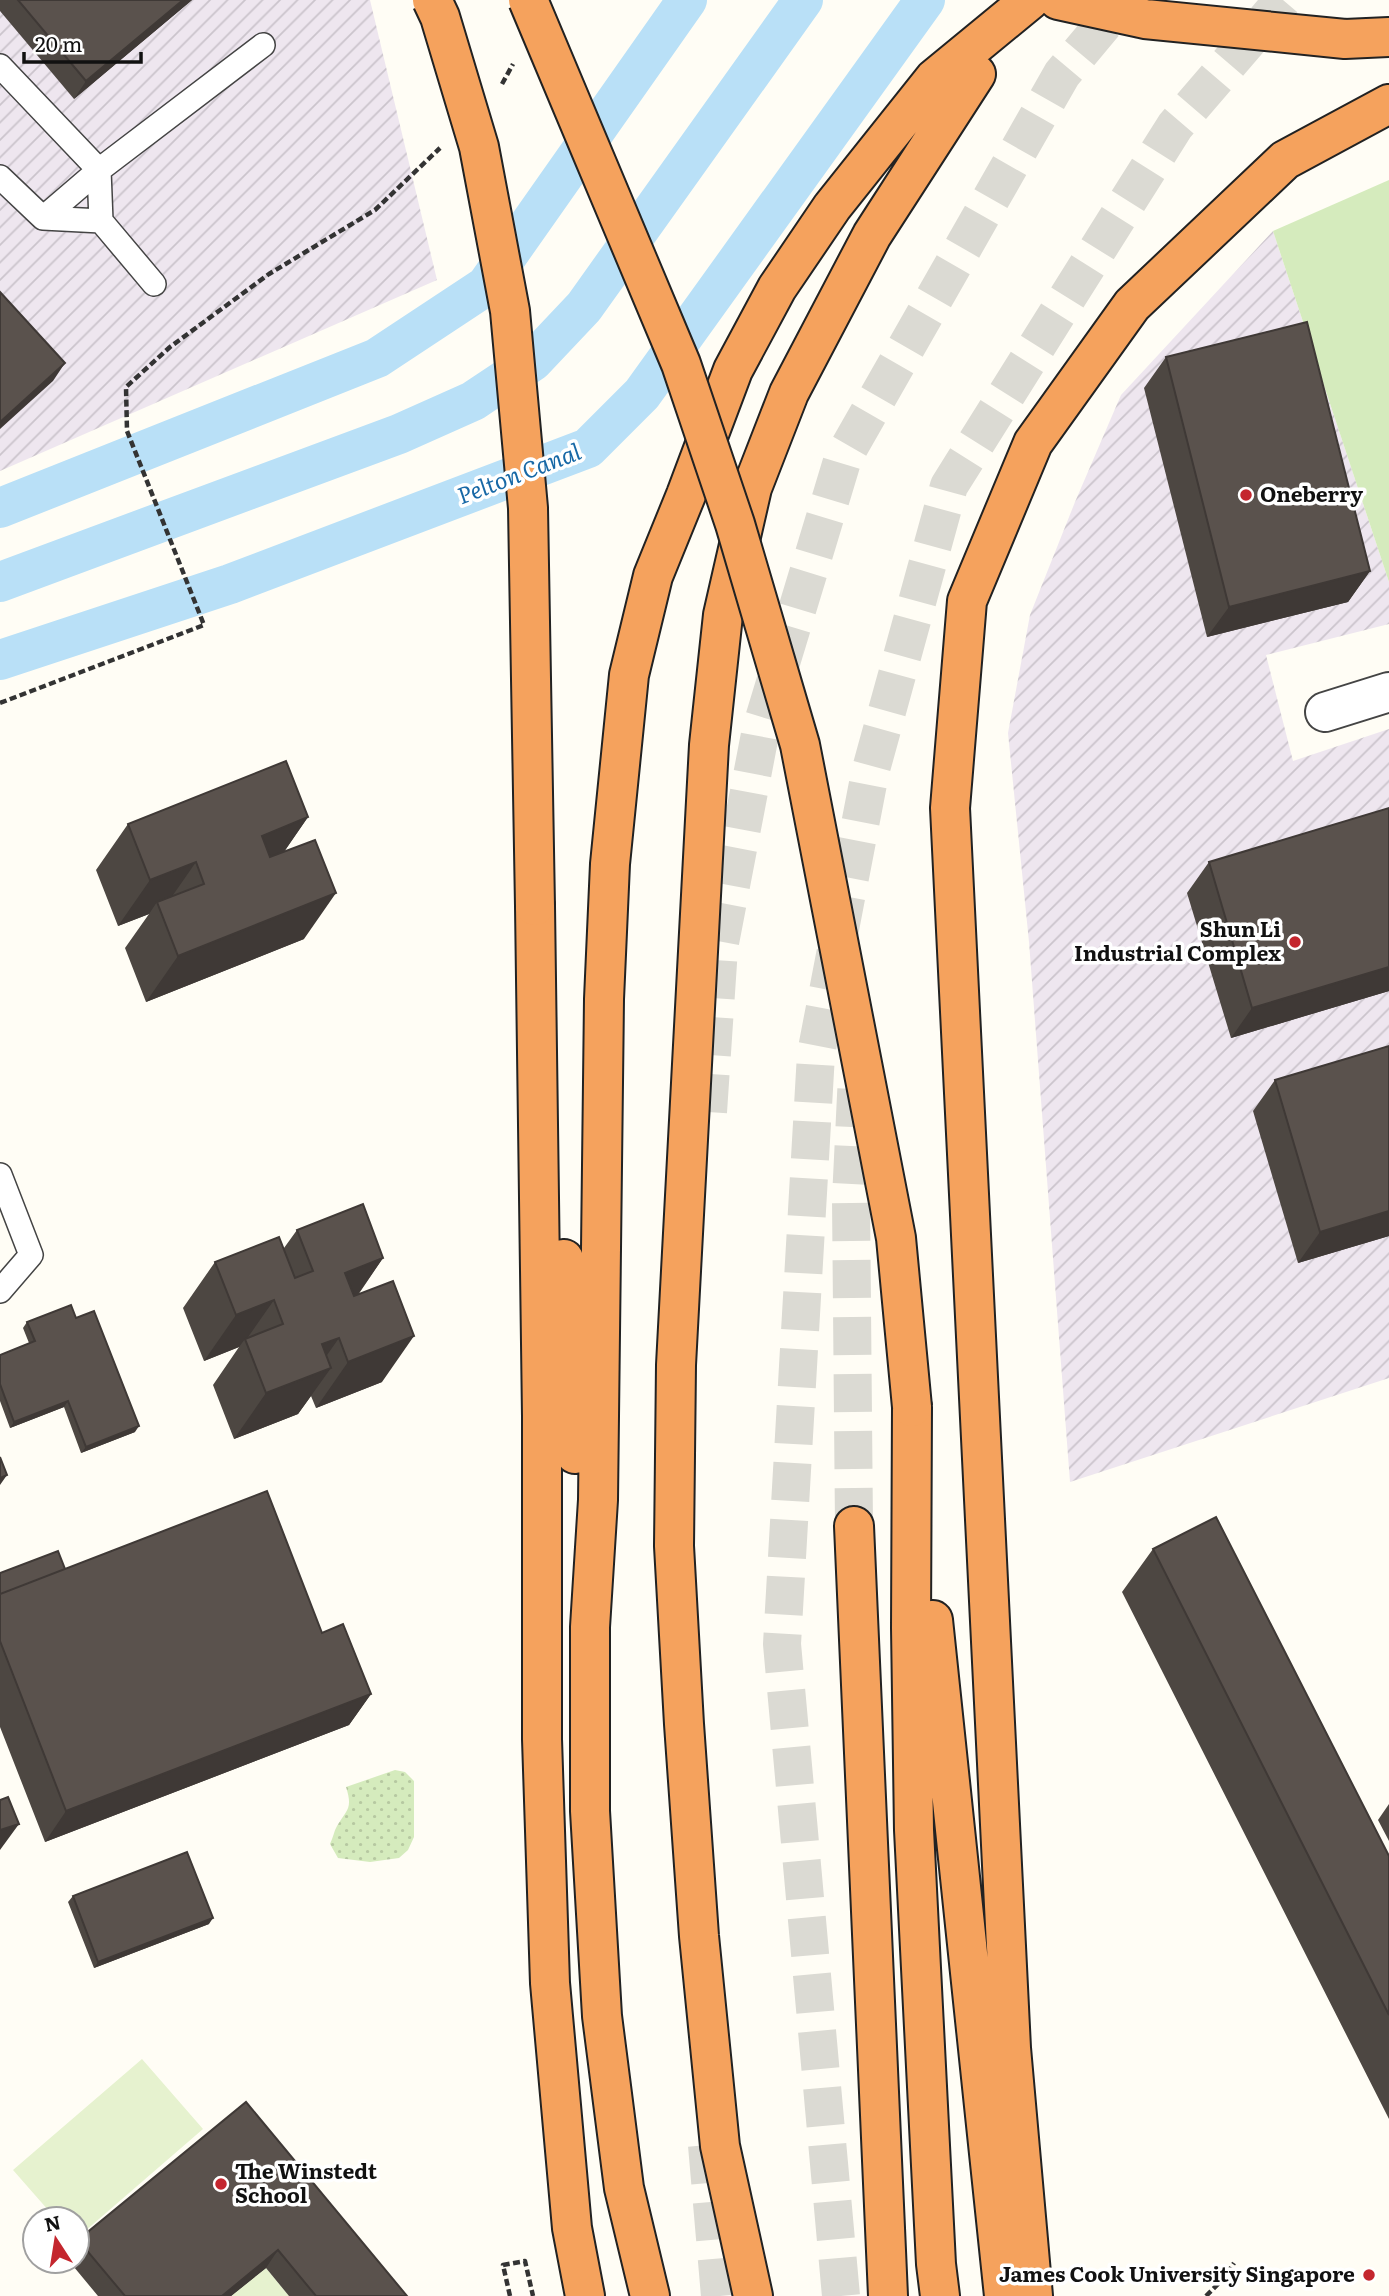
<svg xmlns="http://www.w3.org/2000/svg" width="1389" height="2296" font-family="Literata,serif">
  <defs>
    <pattern id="industrial-furrows" width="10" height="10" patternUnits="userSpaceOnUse" patternTransform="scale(1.75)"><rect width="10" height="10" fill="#eee6ef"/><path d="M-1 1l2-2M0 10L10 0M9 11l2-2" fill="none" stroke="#cbc4cc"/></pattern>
    <pattern id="park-dots" width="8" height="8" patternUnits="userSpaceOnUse" patternTransform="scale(1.75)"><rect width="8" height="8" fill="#d5ebbd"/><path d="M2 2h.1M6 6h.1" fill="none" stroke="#b6c8a1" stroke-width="1.8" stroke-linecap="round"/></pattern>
  </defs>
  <rect width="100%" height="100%" fill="#fffdf5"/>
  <!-- industrial -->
  <path fill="url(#industrial-furrows)" d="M 0,0 L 370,0 L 437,280 L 0,471 Z
    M 1273,231 L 1389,582 L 1389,624 L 1266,655 L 1293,761 L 1389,729 L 1389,1378 L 1070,1482 L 1029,942 L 1008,733 L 1030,615 L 1075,502 L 1121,395 Z"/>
  <!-- grass -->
  <path fill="#d5ebbd" d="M 1389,180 L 1389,582 L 1273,231 Z"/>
  <!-- park -->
  <path fill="url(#park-dots)" d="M 395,1770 L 405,1772 L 414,1781 L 414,1837 L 408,1850 L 399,1858 L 370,1862 L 338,1858 L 330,1844 C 333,1838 334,1831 337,1826 C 347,1809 353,1809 346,1787 Z"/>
  <!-- pitch -->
  <path fill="#e6f2cf" d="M 142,2059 L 203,2129 L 77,2238 L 77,2219 L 56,2219 L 13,2170 Z
    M 266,2268 L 289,2296 L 231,2296 Z"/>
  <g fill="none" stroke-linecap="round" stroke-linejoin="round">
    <!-- canal -->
    <path stroke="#b9e0f7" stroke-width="40" d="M 0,508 L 377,358 L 486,286 L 687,0
      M 0,582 L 399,434 L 473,401 L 533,361 L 584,307 L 803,0
      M 0,660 L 230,584 L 588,448 L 642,394 L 925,0"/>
    <!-- highway-tunnel -->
    <path stroke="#dbdad3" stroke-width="38" stroke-dasharray="38 19" stroke-linecap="butt" d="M 708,1112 L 719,948 L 761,729 L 843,458 L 1062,74 L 1124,0
      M 854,1526 L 851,1199 L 857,1075
      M 707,2145 L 720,2296
      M 841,2296 L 782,1644 L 816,1054 L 870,773 L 949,486 L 1175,126 L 1283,0"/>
    <defs>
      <path id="lane" d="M 0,66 L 99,170 L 101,221
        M 0,177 L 43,218 L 101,221
        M 43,218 L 99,170 L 263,45
        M 101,221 L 154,284
        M 0,1175 L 31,1255 L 0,1291"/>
      <path id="street" d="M 1325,712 L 1389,692"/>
      <path id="highway" d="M 1058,0 L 1145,19 L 1345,39 L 1389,37
        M 535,906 L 542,1416 L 542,1739 L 550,1983 L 572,2228 L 585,2296
        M 564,1259 L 575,1454
        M 912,1407 L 911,1628 L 914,1830 L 936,2264 L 940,2296
        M 854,1526 L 888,2296
        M 933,1620 L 1004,2296
        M 650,2296 L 624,2188 L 602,2016 L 590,1811 L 590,1627 L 598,1500 L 604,999 L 610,864 L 629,675 L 653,576 L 686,495 L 733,370 L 777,288 L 832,207 L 934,79 L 1030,0
        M 753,2296 L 720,2146 L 699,1936 L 684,1724 L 674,1546 L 676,1365 L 709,745 L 723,615 L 752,488 L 789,393 L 872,235 L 976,74
        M 1033,2296 L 1011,2048 L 950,808 L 967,601 L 1033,443 L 1132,305 L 1285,160 L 1389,104"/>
    </defs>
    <!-- lane casing -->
    <use href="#lane" stroke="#444" stroke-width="26"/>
    <!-- street casing -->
    <use href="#street" stroke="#444" stroke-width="42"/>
    <!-- highway casing -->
    <use href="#highway" stroke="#222" stroke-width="42"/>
    <!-- path -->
    <path stroke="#333" stroke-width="4.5" stroke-dasharray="7 3.5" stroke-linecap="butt" d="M 502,84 L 513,64
      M 0,703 L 204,625 L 127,431 L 126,387 L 170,347 L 269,274 L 375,210 L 440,148
      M 510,2296 L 503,2265 L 525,2261 L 533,2296
      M 1206,2296 L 1224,2278 L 1234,2263"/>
    <!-- lane -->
    <use href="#lane" stroke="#fff" stroke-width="23"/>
    <!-- street -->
    <use href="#street" stroke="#fff" stroke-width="38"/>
    <!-- highway -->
    <use href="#highway" stroke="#f5a25d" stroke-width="38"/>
    <defs>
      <path id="highway-bridge" d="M 432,0 L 440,17 L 479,147 L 510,311 L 528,508 L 535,906
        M 528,0 L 681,364 L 735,524 L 800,745 L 896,1238 L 912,1407"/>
    </defs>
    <!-- highway-bridge casing -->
    <use href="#highway-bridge" stroke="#222" stroke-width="42" stroke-linecap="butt"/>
    <!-- highway-bridge -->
    <use href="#highway-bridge" stroke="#f5a25d" stroke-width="38"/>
  </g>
  <!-- wall -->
  <path fill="#4d4742" d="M 0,0 L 192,0 L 74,99 L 0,11 Z
    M 1166,357 L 1370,571 L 1348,602 L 1207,637 L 1144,388 Z
    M 308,817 L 284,852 L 304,939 L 146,1002 L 125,948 L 149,914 L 118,926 L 96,870 L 128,824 Z
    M 1209,862 L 1389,991 L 1231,1038 L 1187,893 Z
    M 1275,1080 L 1389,1236 L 1298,1263 L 1253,1111 Z
    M 297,1230 L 383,1258 L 358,1295 L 382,1382 L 316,1408 L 311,1396 L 298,1414 L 234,1439 L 213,1385 L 239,1347 L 204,1361 L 183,1308 L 215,1262 L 284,1248 Z
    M 76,1318 L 135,1432 L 81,1453 L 64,1407 L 10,1428 L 0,1401 L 0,1355 L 29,1343 L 23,1328 L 27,1322 Z
    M 1153,1549 L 1389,1856 L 1389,2119 L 1122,1592 Z
    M 65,1569 L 322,1633 L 371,1694 L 349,1725 L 45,1842 L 0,1727 L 0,1573 Z
    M 1389,1804 L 1389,1841 L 1378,1820 Z
    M 73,1896 L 209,1924 L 94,1968 L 68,1902 Z
    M 246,2102 L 407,2296 L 289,2296 L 266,2268 L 231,2296 L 98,2296 L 69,2261 L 77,2261 L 77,2242 L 78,2240 Z"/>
  <!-- shaded-wall -->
  <path fill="#3f3936" d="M 183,0 L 192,0 L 74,99 L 86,81 Z
    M 65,363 L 53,381 L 0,429 L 0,422 Z
    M 1370,571 L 1348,602 L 1207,637 L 1229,607 Z
    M 308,817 L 276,863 L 229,882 L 262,836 Z
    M 196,862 L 164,908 L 157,902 L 149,914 L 118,926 L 150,880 Z
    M 336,893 L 304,939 L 146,1002 L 178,956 Z
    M 1389,967 L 1389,991 L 1231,1038 L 1252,1008 Z
    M 1389,1211 L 1389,1236 L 1298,1263 L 1320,1232 Z
    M 383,1258 L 351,1304 L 345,1273 Z
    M 274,1300 L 246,1340 L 245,1339 L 239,1347 L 204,1361 L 236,1315 Z
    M 414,1336 L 382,1382 L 316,1408 L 348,1362 Z
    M 339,1338 L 313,1375 L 331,1368 L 298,1414 L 234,1439 L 266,1393 L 322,1344 Z
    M 68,1401 L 64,1407 L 10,1428 L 14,1422 Z
    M 139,1426 L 135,1432 L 81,1453 L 86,1447 Z
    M 7,1475 L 0,1485 L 0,1478 Z
    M 371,1694 L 349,1725 L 45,1842 L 66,1811 Z
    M 19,1824 L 0,1850 L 0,1830 Z
    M 213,1918 L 209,1924 L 94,1968 L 98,1962 Z
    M 278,2250 L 266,2268 L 231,2296 L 222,2296 Z"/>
  <!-- building -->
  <path fill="#5a524d" stroke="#3f3936" stroke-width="2" d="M 18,0 L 183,0 L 86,81 Z
    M 0,292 L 65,363 L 0,422 Z
    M 1307,322 L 1370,571 L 1229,607 L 1166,357 Z
    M 286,761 L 308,817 L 262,836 L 270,857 L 315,840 L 336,893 L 178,956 L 157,902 L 204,884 L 196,862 L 150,880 L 128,824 Z
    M 1389,808 L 1389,967 L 1252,1008 L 1209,862 Z
    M 1389,1046 L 1389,1211 L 1320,1232 L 1275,1080 Z
    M 363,1204 L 383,1258 L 345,1273 L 354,1296 L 393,1281 L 414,1336 L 348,1362 L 339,1338 L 322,1344 L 331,1368 L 266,1393 L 245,1339 L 283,1324 L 274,1300 L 236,1315 L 215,1262 L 279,1237 L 295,1278 L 313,1271 L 297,1230 Z
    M 71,1305 L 76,1318 L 94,1311 L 139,1426 L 86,1447 L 68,1401 L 14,1422 L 0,1384 L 0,1355 L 35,1341 L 27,1322 Z
    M 0,1457 L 7,1475 L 0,1478 Z
    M 267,1491 L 322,1633 L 343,1624 L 371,1694 L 66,1811 L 0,1641 L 0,1594 Z
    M 1216,1517 L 1389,1856 L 1389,2015 L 1153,1549 Z
    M 58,1551 L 65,1569 L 0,1594 L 0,1573 Z
    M 8,1797 L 19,1824 L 0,1830 L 0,1800 Z
    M 187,1852 L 213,1918 L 98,1962 L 73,1896 Z
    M 246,2102 L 407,2296 L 316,2296 L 278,2250 L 222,2296 L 125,2296 L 78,2240 Z"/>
  <!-- markers -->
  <g fill="#c4262e" stroke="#fff" stroke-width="2.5">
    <circle cx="1246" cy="495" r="7"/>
    <circle cx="1295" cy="942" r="7"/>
    <circle cx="221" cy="2184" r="7"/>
    <circle cx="1369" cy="2275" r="7"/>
  </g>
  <g text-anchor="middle" stroke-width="7" stroke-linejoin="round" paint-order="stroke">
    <!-- poi labels -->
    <g font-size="21" font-weight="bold" fill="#111" stroke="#fff" text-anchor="start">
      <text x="1260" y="502">Oneberry</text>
      <text x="1281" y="937" text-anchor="end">Shun Li<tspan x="1281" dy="24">Industrial Complex</tspan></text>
      <text x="235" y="2179">The Winstedt<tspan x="235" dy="24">School</tspan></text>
      <text x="1355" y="2282" text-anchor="end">James Cook University Singapore</text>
    </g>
    <!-- water labels -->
    <g font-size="23" font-style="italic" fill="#1768a6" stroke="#fff">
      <text transform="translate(519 474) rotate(-21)" y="8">Pelton Canal</text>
    </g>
  </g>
  <!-- north arrow -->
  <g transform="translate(56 2240) rotate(348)"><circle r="33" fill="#ffffff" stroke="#a0a0a0" stroke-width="2"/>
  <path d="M0-5L12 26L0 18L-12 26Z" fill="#c4262e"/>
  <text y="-10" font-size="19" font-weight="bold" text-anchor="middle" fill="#111111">N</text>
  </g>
  <!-- scale -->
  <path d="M24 52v10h117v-10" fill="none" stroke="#111111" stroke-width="3.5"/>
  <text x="35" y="52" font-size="21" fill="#111111" stroke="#ffffff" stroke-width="5" paint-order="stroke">20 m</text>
</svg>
